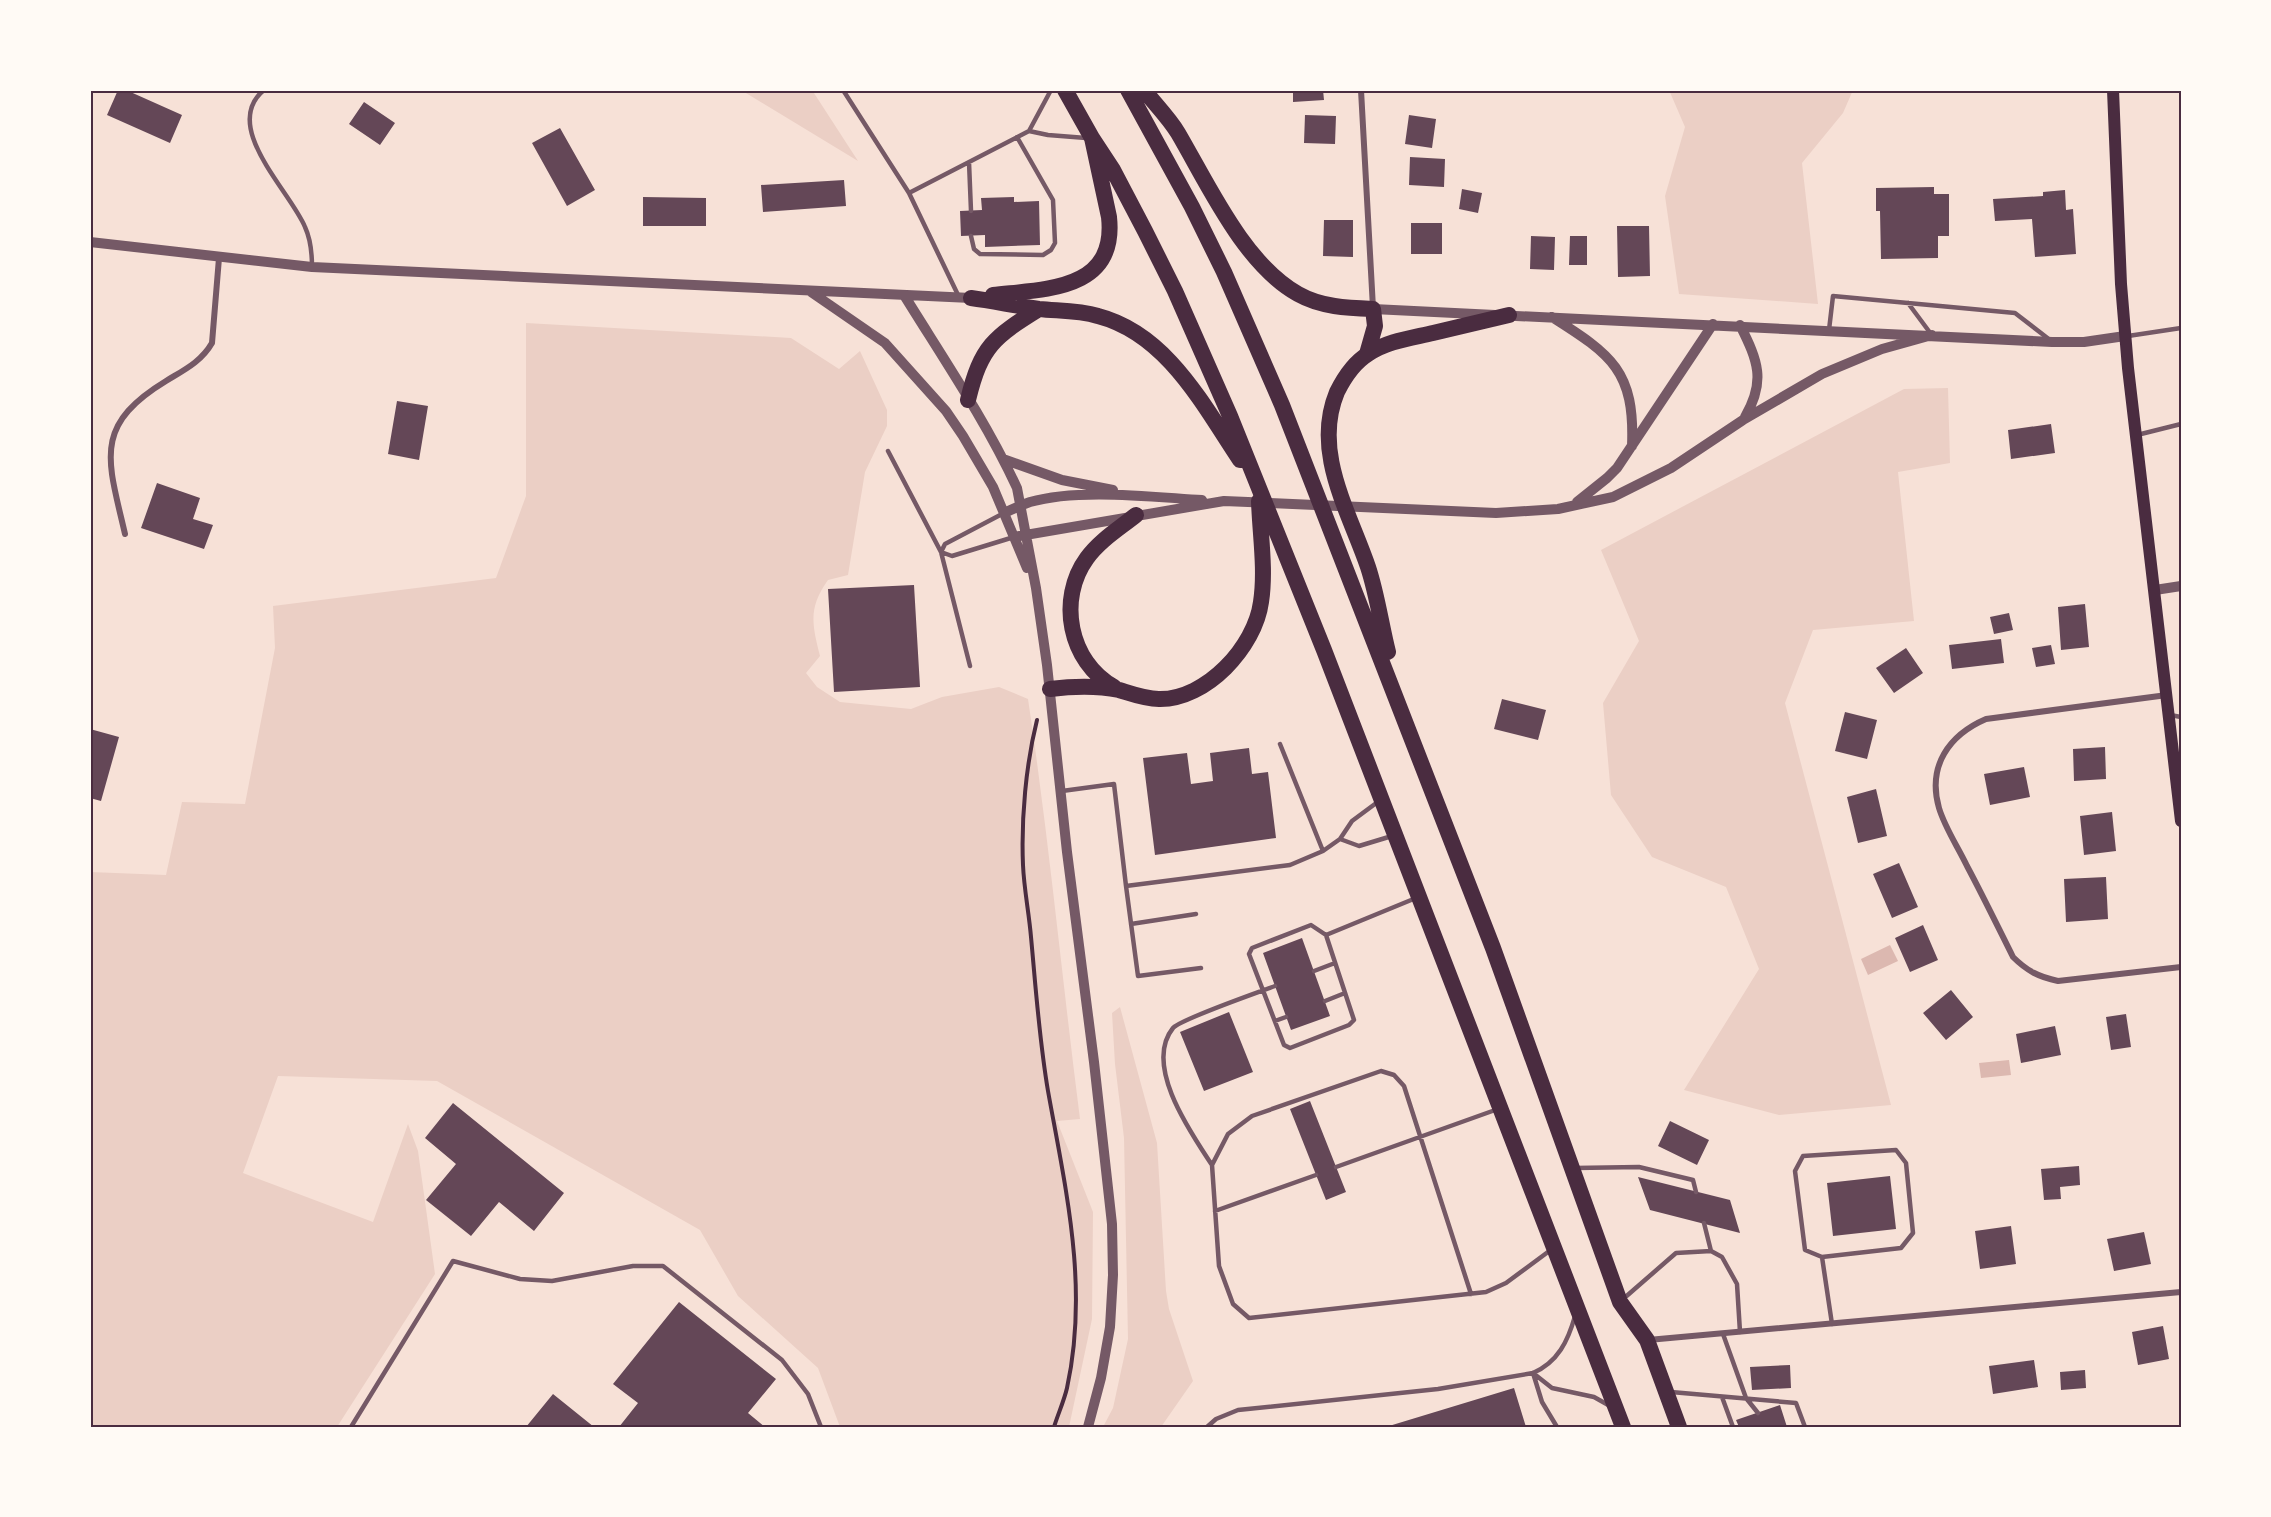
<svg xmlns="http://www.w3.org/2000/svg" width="2271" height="1517" font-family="'Source Sans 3',sans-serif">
  <rect width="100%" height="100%" fill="#f7e1d7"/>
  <!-- green -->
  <path fill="#ebcfc5" d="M 741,90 L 812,90 L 858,161 Z
    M 1669,90 L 1853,90 L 1843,113 L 1802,163 L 1818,304 L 1679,294 L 1665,196 L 1685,127 Z
    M 526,323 L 791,338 L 839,369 L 860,351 L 887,410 L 887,426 L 865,472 L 848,575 L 828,580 C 808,608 812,624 820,656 L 806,673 L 817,687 L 840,702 L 911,709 L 942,697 L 999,687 L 1028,699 C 1049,839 1062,979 1080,1119 L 1057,1121 L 1093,1212 L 1092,1319 L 1069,1427 L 840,1427 L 818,1368 L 738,1296 L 700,1230 L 437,1081 L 278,1076 L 243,1173 L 373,1222 L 408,1124 L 418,1151 L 435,1274 L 337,1427 L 90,1427 L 90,872 L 166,875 L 182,802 L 245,804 L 275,648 L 273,606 L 496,578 L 526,496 Z
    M 1948,388 L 1950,463 L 1898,472 L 1914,621 L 1813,630 L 1785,703 L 1891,1105 L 1779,1115 L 1684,1090 L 1759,969 L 1726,887 L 1652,857 L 1611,795 L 1603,703 L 1639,641 L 1601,550 L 1904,389 Z
    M 1120,1007 L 1157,1143 L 1166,1291 L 1169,1309 L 1193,1381 L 1161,1427 L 1103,1427 L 1113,1408 L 1128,1339 L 1124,1138 L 1115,1064 L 1112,1013 Z"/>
  <!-- water -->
  <path fill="#dcb8b0" d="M 1890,945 L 1898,961 L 1868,975 L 1861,959 Z
    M 2009,1060 L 2011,1075 L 1981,1078 L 1979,1063 Z"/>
  <!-- building -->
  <path fill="#644757" d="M 118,90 L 126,90 L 182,115 L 170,143 L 107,115 Z
    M 1293,90 L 1323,90 L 1324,100 L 1293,102 Z
    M 364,102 L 395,123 L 380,145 L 349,124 Z
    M 1305,115 L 1336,116 L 1335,144 L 1304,143 Z
    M 1409,115 L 1436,119 L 1432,148 L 1405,144 Z
    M 560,128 L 595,190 L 567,206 L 532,143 Z
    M 1410,157 L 1445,159 L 1444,187 L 1409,185 Z
    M 844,180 L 846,206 L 763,212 L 761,185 Z
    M 1934,187 L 1934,194 L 1949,194 L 1949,236 L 1938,236 L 1938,258 L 1881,259 L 1880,211 L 1876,211 L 1876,188 Z
    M 1462,189 L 1482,193 L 1478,213 L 1459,209 Z
    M 2065,190 L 2066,210 L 2073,209 L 2076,254 L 2035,257 L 2032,219 L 1995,221 L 1993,199 L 2043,196 L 2043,192 Z
    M 643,197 L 706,198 L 706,226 L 643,226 Z
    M 1014,197 L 1014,202 L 1039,201 L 1040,245 L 985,247 L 985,235 L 961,236 L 960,211 L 982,210 L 981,198 Z
    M 1324,220 L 1353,220 L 1353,257 L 1323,256 Z
    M 1411,223 L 1442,223 L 1442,254 L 1411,254 Z
    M 1617,226 L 1649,226 L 1650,276 L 1618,277 Z
    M 1531,236 L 1555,237 L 1554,270 L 1530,269 Z
    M 1570,236 L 1587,236 L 1587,265 L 1569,265 Z
    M 397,401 L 428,406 L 419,460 L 388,454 Z
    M 2051,424 L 2055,453 L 2011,459 L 2008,430 Z
    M 157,483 L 200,498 L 193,519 L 213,525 L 204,549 L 141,528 Z
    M 914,585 L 920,687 L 834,692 L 828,589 Z
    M 2085,604 L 2089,647 L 2061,650 L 2058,607 Z
    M 2009,613 L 2013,630 L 1994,634 L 1990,617 Z
    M 2001,639 L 2004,663 L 1952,669 L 1949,645 Z
    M 2051,645 L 2055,664 L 2036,667 L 2032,648 Z
    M 1906,648 L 1923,673 L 1894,693 L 1876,668 Z
    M 1502,699 L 1546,710 L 1538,740 L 1494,729 Z
    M 1845,712 L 1877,720 L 1867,759 L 1835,751 Z
    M 90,729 L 119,737 L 101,801 L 90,798 Z
    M 2105,747 L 2106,779 L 2074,781 L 2073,749 Z
    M 1249,748 L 1252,774 L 1268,772 L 1276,838 L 1155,855 L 1143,758 L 1187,753 L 1191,784 L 1213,781 L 1210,753 Z
    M 2024,767 L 2030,797 L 1990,805 L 1984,774 Z
    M 1876,789 L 1887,836 L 1858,843 L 1847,797 Z
    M 2112,812 L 2116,851 L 2084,855 L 2080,816 Z
    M 1899,863 L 1918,907 L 1892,918 L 1873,874 Z
    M 2106,877 L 2108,919 L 2066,922 L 2064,879 Z
    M 1923,925 L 1938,960 L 1910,972 L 1895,938 Z
    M 1302,938 L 1330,1016 L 1291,1030 L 1263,953 Z
    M 1951,990 L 1973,1017 L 1946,1040 L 1923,1013 Z
    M 1229,1012 L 1253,1072 L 1204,1091 L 1180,1032 Z
    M 2126,1014 L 2131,1047 L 2111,1050 L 2106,1017 Z
    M 2055,1026 L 2061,1055 L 2021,1063 L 2016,1034 Z
    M 1310,1101 L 1346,1192 L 1326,1200 L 1290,1109 Z
    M 453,1103 L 564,1193 L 534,1231 L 499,1202 L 471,1236 L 426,1200 L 456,1164 L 425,1138 Z
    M 1670,1121 L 1709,1140 L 1697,1165 L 1658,1146 Z
    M 2079,1166 L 2080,1185 L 2060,1187 L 2061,1199 L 2044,1200 L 2041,1169 Z
    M 1890,1176 L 1896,1229 L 1833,1236 L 1827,1183 Z
    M 1638,1177 L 1730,1200 L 1740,1233 L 1650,1210 Z
    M 2011,1226 L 2016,1264 L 1980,1269 L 1975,1231 Z
    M 2144,1232 L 2151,1264 L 2114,1271 L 2107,1239 Z
    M 679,1302 L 776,1379 L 748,1413 L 765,1427 L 619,1427 L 638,1403 L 613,1384 Z
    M 2163,1326 L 2169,1359 L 2138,1365 L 2132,1332 Z
    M 2034,1360 L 2038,1387 L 1993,1394 L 1989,1366 Z
    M 1790,1365 L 1791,1388 L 1752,1390 L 1750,1367 Z
    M 2085,1370 L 2086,1388 L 2061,1390 L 2060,1372 Z
    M 1514,1388 L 1526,1427 L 1389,1427 L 1389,1426 Z
    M 553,1394 L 594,1427 L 526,1427 Z
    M 1780,1405 L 1787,1427 L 1739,1427 L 1736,1420 Z"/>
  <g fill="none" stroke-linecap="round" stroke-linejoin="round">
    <!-- path -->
    <path stroke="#4a2c40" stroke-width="4" d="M 1037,720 C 1026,764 1021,819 1023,865 C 1024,889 1029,913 1031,937 C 1036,990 1039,1038 1048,1091 C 1066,1191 1089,1287 1067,1388 C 1064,1401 1058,1414 1054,1427"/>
    <!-- service -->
    <path stroke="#755966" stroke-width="4.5" d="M 264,90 C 220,126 290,191 305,227 C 311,240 312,252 312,267
      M 843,90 L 909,193 L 959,297
      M 1029,131 L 1048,135 L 1086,138
      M 969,162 L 971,211
      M 909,193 L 1029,131 L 1051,90
      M 971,236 L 974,249 L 980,254 L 1043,255 L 1051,250 L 1055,243 L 1053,200 L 1017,137
      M 1908,303 L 1931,334
      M 1829,330 L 1833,296 L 2015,313 L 2050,340
      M 2128,336 L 2181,328
      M 2137,435 L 2181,424
      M 888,451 L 941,552 L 970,666
      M 1004,513 L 945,544 L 941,552 L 952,556 L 1014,537
      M 2170,715 L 2181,717
      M 1280,744 L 1323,851
      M 1062,791 L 1114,784 L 1126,886 L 1290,865 L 1323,851 L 1340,839 L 1352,821 L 1379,801
      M 1340,839 L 1359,846 L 1392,836
      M 1126,886 L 1138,976 L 1201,968
      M 1131,924 L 1196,914
      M 1311,925 L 1326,935 L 1354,1020 L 1349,1025 L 1290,1048 L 1284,1045 L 1249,954 L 1252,948 Z
      M 1326,935 L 1416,898
      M 1314,971 L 1335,963
      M 1325,1001 L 1345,993
      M 1275,1021 L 1286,1017
      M 1212,1165 C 1191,1133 1143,1065 1173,1028 C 1181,1019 1259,992 1275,986
      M 1336,1167 L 1498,1109
      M 1575,1168 L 1639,1167 L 1693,1180 L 1696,1192
      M 1215,1211 L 1316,1175
      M 1704,1223 L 1711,1251
      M 1822,1257 L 1901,1248 L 1913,1233 L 1906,1163 L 1896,1150 L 1803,1156 L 1795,1171 L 1805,1250 L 1822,1257 L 1832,1324
      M 1471,1294 L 1404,1086 L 1394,1075 L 1381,1071 L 1252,1116 L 1228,1134 L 1212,1165 L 1219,1266 L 1233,1304 L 1249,1318 L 1486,1292 L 1506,1283 L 1552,1249
      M 1622,1300 L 1676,1253 L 1711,1251 L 1722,1257 L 1737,1284 L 1740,1332
      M 1723,1334 L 1746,1398 L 1758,1413
      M 1533,1373 L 1552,1388 L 1594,1397 L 1610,1406
      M 1533,1373 L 1542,1402 L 1557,1427
      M 1671,1392 L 1796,1403 L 1805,1427
      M 1722,1397 L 1733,1427
      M 351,1427 L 453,1261 L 520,1279 L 552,1281 L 633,1266 L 663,1266 L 782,1360 L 808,1394 L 821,1427
      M 1207,1427 L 1216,1419 L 1238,1410 L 1438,1389 L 1533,1373 C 1558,1362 1568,1341 1575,1316"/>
    <!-- minor -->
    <path stroke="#755966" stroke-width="6" d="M 1361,90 L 1373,308
      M 125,534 C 108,460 92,426 166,381 C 184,370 201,362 212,343 L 219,258
      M 2167,695 L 1986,719 C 1949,735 1927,766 1939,808 C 1945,828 1958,847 1967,866 C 1983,896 1998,927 2013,957 C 2027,971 2039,977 2058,981 L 2181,967
      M 1648,1340 L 2181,1292"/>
    <!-- tertiary -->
    <path stroke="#755966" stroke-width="10" d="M 90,242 L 312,267 L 971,298
      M 811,292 L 885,343 L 946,411 L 963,436 L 993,487 L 1027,568
      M 904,295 C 943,358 986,421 1017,488 L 1036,588 L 1047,665 L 1067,852 L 1094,1062 L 1112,1224 L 1113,1275 L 1110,1327 L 1101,1378 L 1088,1427
      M 1373,309 L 2052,342 L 2084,342 L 2125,336
      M 1552,317 C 1612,355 1635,371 1632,446
      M 1740,325 C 1758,361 1766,381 1745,417
      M 1003,459 L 1062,480 L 1113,490
      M 1577,502 L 1607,478 L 1617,468 L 1713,324
      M 1004,513 C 1013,509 1021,505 1030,502 C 1078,488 1152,497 1202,500
      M 1014,537 L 1224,501 L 1496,513 L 1558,509 L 1613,497 L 1671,468 L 1743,420 L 1822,374 L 1882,349 L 1932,335
      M 2155,590 L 2181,586"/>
    <!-- secondary -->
    <path stroke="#4a2c40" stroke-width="12" d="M 2113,90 L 2121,284 L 2128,368 L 2181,821"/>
    <!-- trunk -->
    <path stroke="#4a2c40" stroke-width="16" d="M 1128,90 L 1192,207 L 1224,272 L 1282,405 L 1493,948 L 1620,1302 L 1647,1340 L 1679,1427
      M 1144,90 C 1155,104 1169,118 1178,133 C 1208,184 1244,264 1298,294 C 1321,307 1347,308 1373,309 L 1375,326 L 1367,354
      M 1092,138 L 1113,170 L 1145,231 L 1175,291 L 1230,416 L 1324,650 L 1623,1427
      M 993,295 C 1045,289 1117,291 1109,217 L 1092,138 L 1065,90
      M 971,298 C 994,301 1016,306 1039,309 C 1059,311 1078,310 1098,316 C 1167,334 1203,405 1240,460
      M 968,400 C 981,346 994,337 1039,309
      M 1388,652 C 1381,624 1377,594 1368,567 C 1349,511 1312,452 1337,392 C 1344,378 1355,362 1368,354 C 1387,341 1412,338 1433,333 C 1458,327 1484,321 1509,315
      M 1114,687 C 1069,662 1057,599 1087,558 C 1100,540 1120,528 1136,515
      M 1050,689 C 1074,686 1095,685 1119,690 C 1132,694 1145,699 1159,699 C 1206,700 1255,647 1261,602 C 1266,569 1260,534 1259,501"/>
  </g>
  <!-- border -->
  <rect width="2271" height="1517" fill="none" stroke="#fffaf5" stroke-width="183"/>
  <rect x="92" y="92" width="2088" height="1334" fill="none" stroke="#4a2c40" stroke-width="2"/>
</svg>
